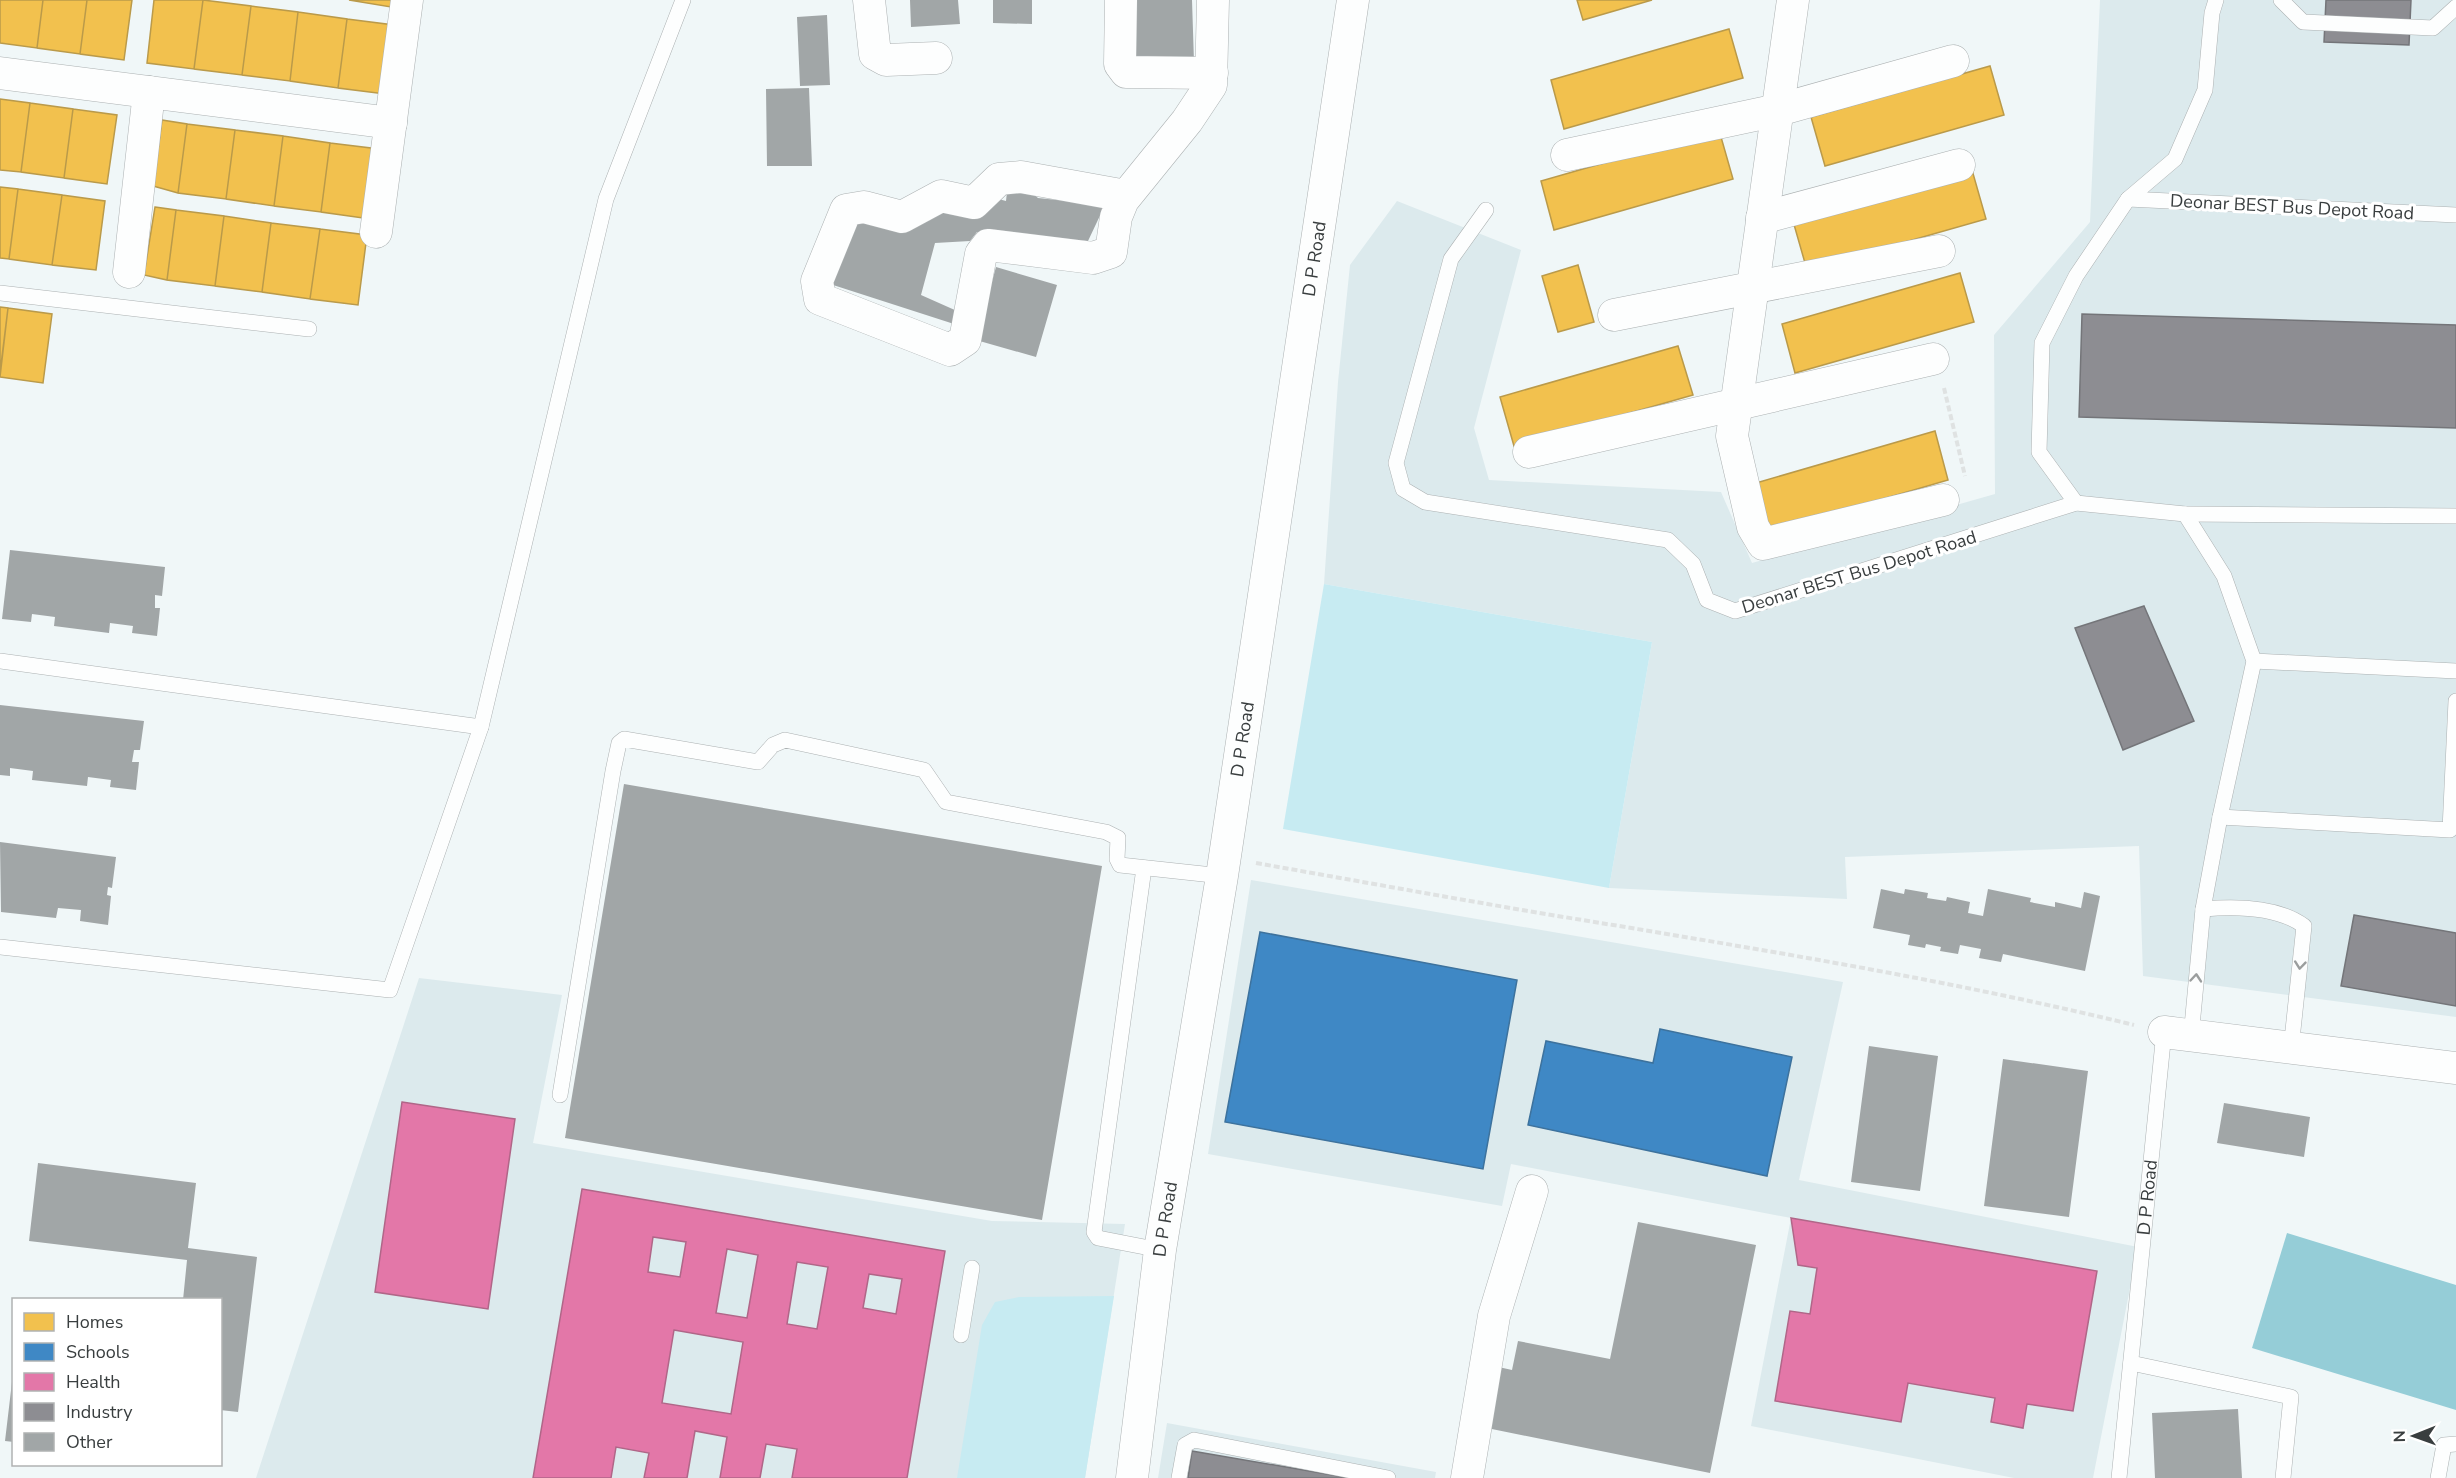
<svg xmlns="http://www.w3.org/2000/svg" width="2456" height="1478" font-family="'Nunito Sans',sans-serif">
  <rect width="100%" height="100%" fill="#f0f7f8"/>
  <!-- built -->
  <path fill="#dceaed" d="M 2100,0 L 2456,0 L 2456,1017 L 2143,976 L 2139,846 L 1845,857 L 1847,899 L 1609,888 L 1652,642 L 1324,584 L 1338,382 L 1350,265 L 1397,201 L 1521,250 L 1474,428 L 1489,480 L 1721,492 L 1752,563 L 1995,494 L 1994,335 L 2090,222 Z
    M 1251,880 L 1843,982 L 1799,1180 L 2138,1247 L 2093,1478 L 2014,1478 L 1751,1426 L 1791,1218 L 1511,1164 L 1502,1206 L 1208,1154 Z
    M 419,978 L 562,995 L 533,1143 L 992,1221 L 1125,1224 L 1085,1478 L 256,1478 Z
    M 1167,1423 L 1436,1472 L 1435,1478 L 1158,1478 Z"/>
  <!-- green -->
  <path fill="#c7ebf2" d="M 1324,584 L 1652,642 L 1609,888 L 1283,829 Z
    M 1114,1296 L 1085,1478 L 957,1478 L 982,1325 L 995,1302 L 1019,1297 Z"/>
  <!-- water -->
  <path fill="#95cdd7" d="M 2287,1233 L 2456,1285 L 2456,1410 L 2252,1348 Z"/>
  <!-- homes -->
  <path fill="#f2c14e" stroke="#ba9a4a" stroke-width="1.5" d="M 0,0 L 43,0 L 37,48 L 0,43 Z
    M 43,0 L 87,0 L 80,54 L 37,48 Z
    M 87,0 L 132,0 L 124,60 L 80,54 Z
    M 154,0 L 203,0 L 194,69 L 147,63 Z
    M 203,0 L 251,6 L 242,75 L 194,69 Z
    M 349,0 L 398,0 L 397,8 Z
    M 1577,0 L 1652,0 L 1583,20 Z
    M 251,6 L 298,12 L 290,81 L 242,75 Z
    M 298,12 L 347,19 L 338,88 L 290,81 Z
    M 347,19 L 394,25 L 385,94 L 338,88 Z
    M 1729,29 L 1743,78 L 1564,129 L 1551,80 Z
    M 1990,66 L 2004,115 L 1825,166 L 1811,117 Z
    M 0,99 L 30,103 L 21,172 L 0,170 Z
    M 30,103 L 73,109 L 64,178 L 21,172 Z
    M 73,109 L 117,115 L 107,184 L 64,178 Z
    M 162,120 L 187,124 L 178,193 L 153,186 Z
    M 187,124 L 235,130 L 226,199 L 178,193 Z
    M 235,130 L 283,136 L 274,206 L 226,199 Z
    M 1719,130 L 1733,179 L 1554,230 L 1541,181 Z
    M 283,136 L 330,143 L 321,212 L 274,206 Z
    M 330,143 L 379,149 L 370,219 L 321,212 Z
    M 1972,170 L 1986,219 L 1807,270 L 1793,221 Z
    M 0,187 L 18,189 L 9,259 L 0,258 Z
    M 18,189 L 62,195 L 52,265 L 9,259 Z
    M 62,195 L 105,201 L 96,270 L 52,265 Z
    M 155,207 L 176,210 L 167,280 L 144,275 Z
    M 176,210 L 224,216 L 215,286 L 167,280 Z
    M 224,216 L 271,223 L 262,292 L 215,286 Z
    M 271,223 L 320,229 L 310,299 L 262,292 Z
    M 320,229 L 367,235 L 358,305 L 310,299 Z
    M 1578,265 L 1594,322 L 1558,332 L 1542,276 Z
    M 1960,273 L 1974,322 L 1795,373 L 1782,324 Z
    M 0,307 L 8,308 L 0,373 Z
    M 8,308 L 52,314 L 43,383 L 0,377 Z
    M 1678,346 L 1693,395 L 1514,446 L 1500,397 Z
    M 1935,431 L 1948,480 L 1770,532 L 1756,483 Z"/>
  <!-- schools -->
  <path fill="#3f88c5" stroke="#3d729d" stroke-width="1.5" d="M 1260,932 L 1517,980 L 1483,1169 L 1225,1122 Z
    M 1660,1029 L 1792,1057 L 1767,1176 L 1528,1125 L 1546,1041 L 1653,1063 Z"/>
  <!-- health -->
  <path fill="#e377a8" stroke="#b06688" stroke-width="1.5" fill-rule="evenodd" d="M 402,1102 L 515,1119 L 488,1309 L 375,1292 Z
    M 582,1189 L 945,1251 L 907,1478 L 792,1478 L 797,1449 L 766,1444 L 760,1478 L 720,1478 L 727,1437 L 695,1431 L 687,1478 L 644,1478 L 649,1453 L 616,1447 L 611,1478 L 533,1478 ZM 653,1237 L 686,1242 L 680,1277 L 648,1272 ZM 727,1249 L 758,1255 L 747,1318 L 716,1313 ZM 797,1262 L 828,1267 L 817,1329 L 787,1324 ZM 869,1274 L 902,1279 L 896,1314 L 863,1308 ZM 674,1330 L 743,1342 L 731,1414 L 662,1403 Z
    M 1791,1218 L 2097,1271 L 2073,1411 L 2027,1404 L 2023,1428 L 1991,1422 L 1995,1398 L 1908,1383 L 1901,1422 L 1775,1401 L 1790,1311 L 1810,1314 L 1817,1268 L 1798,1265 Z"/>
  <!-- industry -->
  <path fill="#8d8d92" stroke="#747579" stroke-width="1.5" d="M 2326,0 L 2411,0 L 2409,45 L 2324,42 Z
    M 2082,314 L 2456,325 L 2456,428 L 2079,417 Z
    M 2144,606 L 2194,721 L 2123,750 L 2075,628 Z
    M 2354,915 L 2456,933 L 2456,1006 L 2341,986 Z
    M 1192,1451 L 1350,1478 L 1188,1478 Z"/>
  <!-- building -->
  <path fill="#a1a6a7" d="M 910,0 L 958,0 L 960,24 L 911,27 Z
    M 993,0 L 1032,0 L 1032,24 L 993,23 Z
    M 1130,0 L 1192,0 L 1194,62 L 1132,64 Z
    M 827,15 L 830,85 L 800,86 L 797,17 Z
    M 809,88 L 812,166 L 767,166 L 766,89 Z
    M 1008,183 L 1024,186 L 1038,198 L 1105,205 L 1088,241 L 977,232 L 970,241 L 935,243 L 921,295 L 957,311 L 954,324 L 830,284 L 853,224 L 868,214 L 909,231 L 917,216 L 929,221 L 937,204 L 987,196 L 1006,201 Z
    M 996,267 L 1057,285 L 1036,357 L 976,340 Z
    M 10,550 L 165,567 L 162,596 L 155,595 L 155,608 L 160,608 L 157,636 L 132,633 L 133,626 L 110,623 L 109,633 L 54,626 L 55,617 L 32,614 L 31,622 L 2,619 Z
    M 0,705 L 144,721 L 140,750 L 134,750 L 132,762 L 139,762 L 136,790 L 110,787 L 111,780 L 88,777 L 87,786 L 32,780 L 33,771 L 10,768 L 10,776 L 0,775 Z
    M 624,784 L 1102,866 L 1042,1220 L 565,1138 Z
    M 0,842 L 116,857 L 112,888 L 108,887 L 107,895 L 111,896 L 108,925 L 80,921 L 81,910 L 58,908 L 56,918 L 1,912 Z
    M 1881,889 L 1904,894 L 1905,889 L 1928,893 L 1927,898 L 1946,901 L 1947,897 L 1970,902 L 1968,913 L 1983,916 L 1988,889 L 2031,898 L 2030,902 L 2055,907 L 2055,902 L 2081,908 L 2084,892 L 2100,896 L 2085,971 L 2003,954 L 2001,962 L 1979,958 L 1981,949 L 1960,945 L 1958,954 L 1940,951 L 1941,947 L 1926,944 L 1925,948 L 1908,945 L 1910,935 L 1873,928 Z
    M 1869,1046 L 1938,1056 L 1920,1191 L 1851,1182 Z
    M 2003,1059 L 2088,1071 L 2069,1217 L 1984,1206 Z
    M 2224,1103 L 2310,1117 L 2304,1157 L 2217,1143 Z
    M 38,1163 L 196,1183 L 188,1248 L 257,1257 L 238,1412 L 220,1410 L 220,1300 L 183,1300 L 187,1260 L 29,1241 Z
    M 1638,1222 L 1756,1245 L 1710,1473 L 1482,1427 L 1494,1366 L 1512,1370 L 1518,1341 L 1610,1359 Z
    M 12,1382 L 14,1382 L 14,1442 L 5,1441 Z
    M 2238,1409 L 2242,1478 L 2155,1478 L 2152,1413 Z"/>
  <g fill="none" stroke-linecap="round" stroke-linejoin="round">
    <defs>
      <g id="lane">
        <path d="M 2281,0 L 2303,22 L 2433,28 L 2456,7"/>
        <path d="M 2128,199 L 2456,215"/>
        <path d="M 1486,210 L 1451,259 L 1396,463 L 1403,489 L 1425,502 L 1668,540 L 1693,564 L 1707,600 L 1735,611 L 2076,503 L 2185,514 L 2224,576 L 2254,661 L 2220,817 L 2203,909 L 2191,1037"/>
        <path d="M 0,293 L 309,329"/>
        <path d="M 2076,503 L 2039,452 L 2042,343 L 2076,276 L 2128,199 L 2175,159 L 2205,90 L 2212,13 L 2216,0"/>
        <path d="M 2185,514 L 2456,516"/>
        <path d="M 0,661 L 481,727"/>
        <path d="M 2254,661 L 2456,671"/>
        <path d="M 2220,817 L 2450,830 L 2456,701"/>
        <path d="M 1144,868 L 1094,1232 L 1098,1238 L 1160,1250"/>
        <path d="M 2203,909 C 2236,906 2277,906 2304,926 L 2291,1049"/>
        <path d="M 0,947 L 390,990 L 481,727 L 606,199 L 683,0"/>
        <path d="M 560,1095 L 613,771 L 619,743 L 624,739 L 758,762 L 773,745 L 785,740 L 924,770 L 946,802 L 1106,832 L 1118,838 L 1117,859 L 1120,865 L 1222,876"/>
        <path d="M 961,1335 L 972,1268"/>
        <path d="M 2131,1363 L 2291,1397 L 2283,1478"/>
        <path d="M 1179,1478 L 1185,1445 L 1194,1440 L 1388,1478"/>
        <path id="s1" d="M 2119,1478 L 2164,1032"/>
        <path d="M 2438,1478 L 2444,1445 L 2456,1444"/>
      </g>
      <g id="street">
        <path d="M 869,0 L 875,54 L 886,60 L 936,58"/>
        <path d="M 1121,0 L 1120,64 L 1126,72 L 1212,73"/>
        <path d="M 1793,0 L 1732,436 L 1753,527 L 1763,544 L 1943,500"/>
        <path d="M 0,73 L 391,123"/>
        <path d="M 1567,155 L 1778,110 L 1953,61"/>
        <path d="M 1126,196 L 1021,177 L 999,179 L 974,203 L 941,196 L 902,217 L 864,207 L 846,210 L 817,281 L 820,299 L 950,350 L 965,340 L 981,254 L 988,245 L 1093,258 L 1111,252 L 1116,217 L 1123,200 L 1187,121 L 1211,85 L 1213,0"/>
        <path d="M 1762,218 L 1959,165"/>
        <path d="M 376,232 L 407,0"/>
        <path d="M 129,272 L 149,92"/>
        <path d="M 1614,315 L 1939,251"/>
        <path d="M 1529,452 L 1933,359"/>
        <path d="M 2164,1032 L 2456,1068"/>
        <path id="s2" d="M 1132,1478 L 1160,1250 L 1222,876 L 1353,0"/>
        <path d="M 1467,1478 L 1494,1316 L 1532,1191"/>
      </g>
    </defs>
    <!-- lane casing -->
    <use href="#lane" stroke="#acb1b2" stroke-width="16"/>
    <!-- street casing -->
    <use href="#street" stroke="#acb1b2" stroke-width="33"/>
    <!-- path -->
    <path stroke="#dfe2e2" stroke-width="4" stroke-dasharray="6 3" stroke-linecap="butt" d="M 1944,388 L 1965,476
      M 1256,863 C 1375,884 1494,906 1613,925 C 1788,954 1962,983 2134,1025"/>
    <!-- lane -->
    <use href="#lane" stroke="#fdfefe" stroke-width="15"/>
    <!-- street -->
    <use href="#street" stroke="#fdfefe" stroke-width="32"/>
  </g>
  <!-- one-way arrows -->
  <defs><path id="oneway-chevron" d="M-2-3.5L2.5 0L-2 3.5" fill="none" stroke-width="1.6" stroke-linecap="round" stroke-linejoin="round" transform="scale(1.5)"/></defs>
  <g stroke="#9b9e9e">
    <use href="#oneway-chevron" transform="translate(2300 965) rotate(96)"/>
    <use href="#oneway-chevron" transform="translate(2196 978) rotate(-85)"/>
  </g>
  <g text-anchor="middle" stroke-width="6" stroke-linejoin="round" paint-order="stroke">
    <!-- street labels -->
    <g font-size="18" fill="#393e3f" stroke="#fff">
      <text transform="translate(2292 207) rotate(3)" y="6">Deonar BEST Bus Depot Road</text>
      <text dy="6" stroke="none"><textPath href="#s2" startOffset="1233">D P Road</textPath></text>
      <text transform="translate(1859 572) rotate(-17)" y="6">Deonar BEST Bus Depot Road</text>
      <text dy="6" stroke="none"><textPath href="#s2" startOffset="747">D P Road</textPath></text>
      <text dy="6" stroke="none"><textPath href="#s1" startOffset="282">D P Road</textPath></text>
      <text dy="6" stroke="none"><textPath href="#s2" startOffset="261">D P Road</textPath></text>
    </g>
  </g>
  <!-- legend -->
  <rect x="12" y="1298" width="210" height="168" fill="#ffffff" stroke="#b0b2b2" stroke-width="1.5"/>
  <rect x="24" y="1313" width="30" height="18" fill="#f2c14e" stroke="#b0b2b2" stroke-width="1.5"/>
  <text x="66" y="1328" font-size="18" fill="#393e3f">Homes</text>
  <rect x="24" y="1343" width="30" height="18" fill="#3f88c5" stroke="#b0b2b2" stroke-width="1.5"/>
  <text x="66" y="1358" font-size="18" fill="#393e3f">Schools</text>
  <rect x="24" y="1373" width="30" height="18" fill="#e377a8" stroke="#b0b2b2" stroke-width="1.5"/>
  <text x="66" y="1388" font-size="18" fill="#393e3f">Health</text>
  <rect x="24" y="1403" width="30" height="18" fill="#8d8d92" stroke="#b0b2b2" stroke-width="1.5"/>
  <text x="66" y="1418" font-size="18" fill="#393e3f">Industry</text>
  <rect x="24" y="1433" width="30" height="18" fill="#a1a6a7" stroke="#b0b2b2" stroke-width="1.5"/>
  <text x="66" y="1448" font-size="18" fill="#393e3f">Other</text>
  <!-- north arrow -->
  <g transform="translate(2414 1436) rotate(269)" stroke="#ffffff" stroke-width="4.5" paint-order="stroke">
  <path d="M0-4.5L10 22L0 15L-10 22Z" fill="#393e3f"/>
  <text y="-9" font-size="16" font-weight="bold" text-anchor="middle" fill="#393e3f">N</text>
  </g>
</svg>
